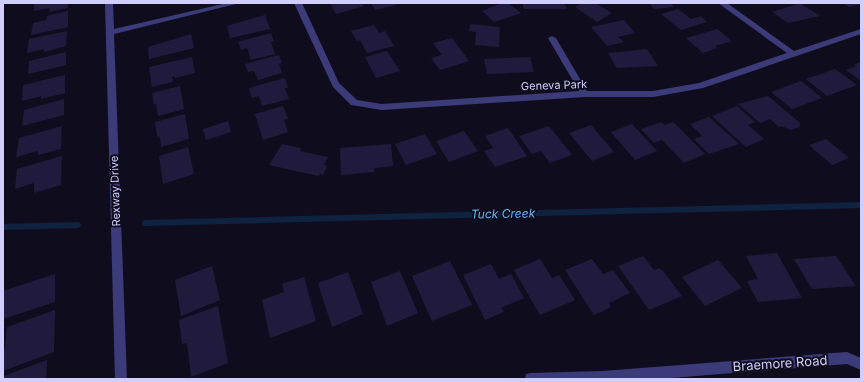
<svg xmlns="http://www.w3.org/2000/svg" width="864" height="382" font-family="Inter,sans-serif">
  <rect width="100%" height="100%" fill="#0f0d1d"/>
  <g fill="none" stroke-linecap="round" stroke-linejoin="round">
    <!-- stream -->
    <path fill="#0f2340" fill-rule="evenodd" d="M 861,202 L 861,208 L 145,226 L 143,225 L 142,223 L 143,221 L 145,220 Z
      M 78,222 L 80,223 L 81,225 L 80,227 L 78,228 L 3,230 L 3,224 Z"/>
  </g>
  <!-- building -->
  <path fill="#201b3d" d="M 34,3 L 68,3 L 68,8 L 49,12 L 50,8 L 34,11 Z
    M 330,3 L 362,3 L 364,6 L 336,14 Z
    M 371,3 L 395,3 L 396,5 L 375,10 Z
    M 502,3 L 508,3 L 521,13 L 494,22 L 482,11 Z
    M 522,3 L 564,3 L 567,9 L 524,9 Z
    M 582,3 L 595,3 L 612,13 L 597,22 L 575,7 Z
    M 649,3 L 671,3 L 674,7 L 654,9 Z
    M 800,3 L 820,16 L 788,23 L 772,12 Z
    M 842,3 L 861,3 L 861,4 L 849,7 Z
    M 678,9 L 691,19 L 701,16 L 707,22 L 681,30 L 661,14 Z
    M 68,11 L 68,27 L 31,35 L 33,23 L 46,20 L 47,16 Z
    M 265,15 L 270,29 L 230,38 L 227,26 Z
    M 624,20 L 635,33 L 618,37 L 624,42 L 607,46 L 591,27 Z
    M 470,24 L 500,27 L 499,47 L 475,45 L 476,32 L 469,31 Z
    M 374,25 L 379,33 L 385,31 L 394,46 L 367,53 L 360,40 L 357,41 L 351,31 Z
    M 717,29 L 732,41 L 715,46 L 717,48 L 703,53 L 686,38 Z
    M 67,31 L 66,46 L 44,52 L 44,49 L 27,53 L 29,39 Z
    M 271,33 L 274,41 L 271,42 L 275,54 L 251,60 L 247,48 L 241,50 L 238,42 Z
    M 191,34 L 194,48 L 149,59 L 148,47 Z
    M 452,38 L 469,61 L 440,70 L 431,58 L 442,55 L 433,43 Z
    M 647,49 L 658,66 L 617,68 L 608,53 Z
    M 387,51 L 400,71 L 376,78 L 365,57 Z
    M 66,52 L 66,65 L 28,74 L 29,61 Z
    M 279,55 L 282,63 L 279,64 L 282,73 L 258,80 L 254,71 L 248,72 L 245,64 Z
    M 192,57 L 195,73 L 175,78 L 175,76 L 172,77 L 173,82 L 152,87 L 149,67 Z
    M 530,57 L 534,72 L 487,74 L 484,59 Z
    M 861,62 L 861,81 L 846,70 L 856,66 L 853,65 Z
    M 835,69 L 857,85 L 827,96 L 806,79 Z
    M 65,75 L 65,93 L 41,99 L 41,96 L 22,101 L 23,85 Z
    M 285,78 L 288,88 L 285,88 L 289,99 L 262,106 L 259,96 L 252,98 L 249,88 Z
    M 801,81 L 822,98 L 792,109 L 771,92 Z
    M 180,86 L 184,109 L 158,116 L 156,104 L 154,105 L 152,93 Z
    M 768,96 L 800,123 L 799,127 L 791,130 L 782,126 L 779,127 L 770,119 L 760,123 L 738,104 Z
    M 64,99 L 64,115 L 22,126 L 24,110 Z
    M 283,106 L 288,119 L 284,120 L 288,132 L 263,140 L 255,114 Z
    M 737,106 L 755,122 L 748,125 L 764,139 L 746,147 L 712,116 Z
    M 185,114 L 189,139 L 161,147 L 160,138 L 157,136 L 155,122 Z
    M 709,117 L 739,144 L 709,154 L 694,139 L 702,136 L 690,124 Z
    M 228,121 L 231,132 L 206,140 L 203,129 Z
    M 661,122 L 665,125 L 673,122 L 705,154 L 684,163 L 662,140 L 654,143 L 641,129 Z
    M 632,124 L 657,151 L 635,160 L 611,132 Z
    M 591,125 L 614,152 L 592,161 L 569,133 Z
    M 62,126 L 61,149 L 38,155 L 38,151 L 16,157 L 19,138 Z
    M 549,126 L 572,155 L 550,163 L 541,151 L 532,154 L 519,136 Z
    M 508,128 L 527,156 L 495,167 L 484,151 L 493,148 L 485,136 Z
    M 464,131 L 478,151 L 449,162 L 436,141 Z
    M 425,134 L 437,154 L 406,165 L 395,144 Z
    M 826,139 L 849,158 L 832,165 L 809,145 Z
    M 282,144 L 301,148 L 300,151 L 328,157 L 324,165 L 327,166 L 323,175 L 320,174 L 318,176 L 269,165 Z
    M 391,144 L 393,166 L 374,168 L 374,172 L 341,175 L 340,148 Z
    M 188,147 L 194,174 L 163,184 L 159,156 Z
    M 62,156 L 61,185 L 34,193 L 34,183 L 15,189 L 17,169 Z
    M 777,253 L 802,298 L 758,302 L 747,281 L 758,279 L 746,256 Z
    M 643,256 L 654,270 L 659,268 L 663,271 L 682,296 L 649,310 L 618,266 Z
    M 836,256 L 856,286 L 812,289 L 794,259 Z
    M 540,259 L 552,278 L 559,275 L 575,300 L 540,315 L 514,270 Z
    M 592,259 L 603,274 L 613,270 L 630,293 L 609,303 L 611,307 L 594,315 L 565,270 Z
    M 718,260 L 742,288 L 705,306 L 682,277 Z
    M 450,261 L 472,305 L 432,321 L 412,276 Z
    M 491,264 L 499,279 L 511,274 L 524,298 L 501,308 L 504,312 L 485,320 L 463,275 Z
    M 212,266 L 220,300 L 181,316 L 175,280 Z
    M 400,271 L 418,313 L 387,326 L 371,282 Z
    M 348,272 L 363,314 L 332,327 L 318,283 Z
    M 55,274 L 55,302 L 3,319 L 3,291 Z
    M 304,277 L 316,321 L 270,338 L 262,300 L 284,292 L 282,284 Z
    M 218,306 L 228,363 L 191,377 L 187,343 L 182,344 L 179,320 Z
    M 55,310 L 54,352 L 3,371 L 3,349 L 5,348 L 7,327 Z
    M 47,360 L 46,379 L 4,379 L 4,376 Z"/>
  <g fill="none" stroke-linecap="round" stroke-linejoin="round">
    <!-- street -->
    <path fill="#3c3b79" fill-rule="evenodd" d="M 105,3 L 113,3 L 114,29 L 227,3 L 240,3 L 114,34 L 127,379 L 115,379 Z
      M 294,3 L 302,3 L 339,83 L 357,100 L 382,104 L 579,91 L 548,38 L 552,36 L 556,38 L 587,91 L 653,91 L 699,83 L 787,53 L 718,3 L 727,3 L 794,51 L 861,29 L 861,34 L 703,88 L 653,97 L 585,97 L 382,110 L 351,105 L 333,87 Z
      M 847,352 L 861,358 L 861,370 L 847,364 L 659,379 L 525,379 L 526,374 L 531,373 L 603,371 Z"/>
  </g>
  <g text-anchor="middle" stroke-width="4" stroke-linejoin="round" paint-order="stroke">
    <!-- street labels -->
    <g font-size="11" fill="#d1cdfc" stroke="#0f0d1d">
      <text transform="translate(554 85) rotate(-2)" y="4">Geneva Park</text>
      <text transform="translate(115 191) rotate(-92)" y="4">Rexway Drive</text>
    </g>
    <!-- water labels -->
    <g font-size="12" font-style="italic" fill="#62b5f4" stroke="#0f0d1d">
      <text transform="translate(503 214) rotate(-1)" y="4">Tuck Creek</text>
    </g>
    <!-- near-street labels -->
    <g font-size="13" fill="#d1cdfc" stroke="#0f0d1d">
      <text transform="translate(780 363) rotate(-4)" y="5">Braemore Road</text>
    </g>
  </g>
  <!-- border -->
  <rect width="864" height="382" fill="none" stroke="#d1cdfc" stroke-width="8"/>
</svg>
